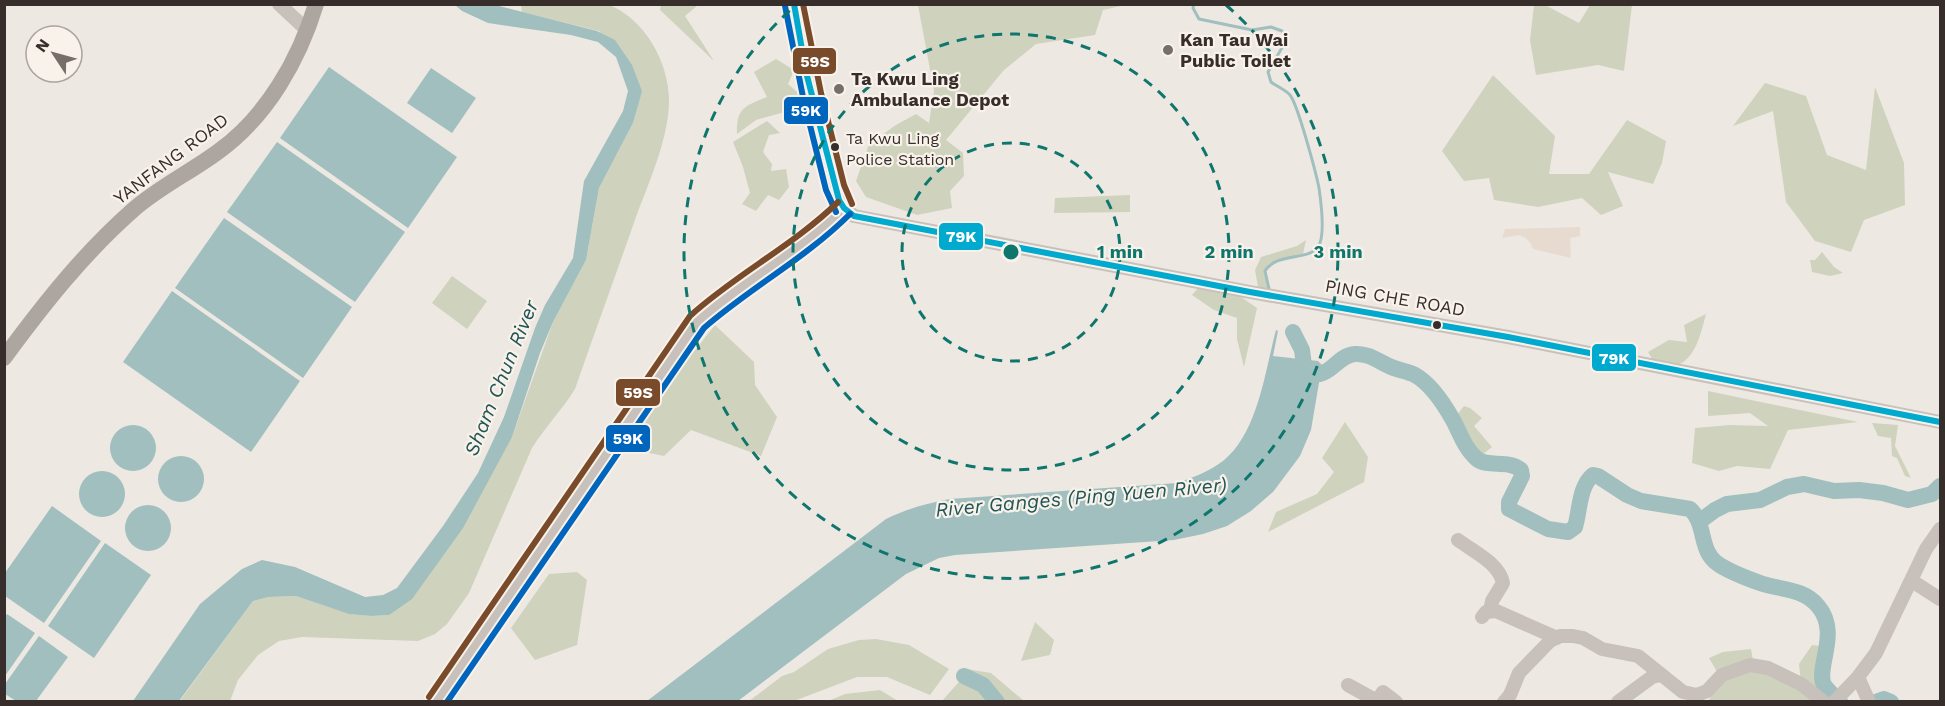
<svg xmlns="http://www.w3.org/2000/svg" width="1945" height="706" font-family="'Work Sans',sans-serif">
  <rect width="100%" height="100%" fill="#eee8e2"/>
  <!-- green -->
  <path fill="#cfd2bd" d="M 607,4 C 645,18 670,64 669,103 C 668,140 649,182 636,217 C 616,274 595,332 575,389 C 562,410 545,427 532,448 L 469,593 L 447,624 L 435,634 L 418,641 L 302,637 L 279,641 L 258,655 L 238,680 L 230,701 L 179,702 L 253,601 L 268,597 L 296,596 L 350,614 L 371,616 L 389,615 L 512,437 L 553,322 L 586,260 L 599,188 L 633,123 L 641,91 L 599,31 L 522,12 L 521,5 Z
    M 661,5 L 698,5 L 685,16 L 714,61 L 660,10 Z
    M 918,5 L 1125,5 L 1103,10 L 1095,35 L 1036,44 L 1004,70 L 946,140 L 963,153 L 964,176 L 950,191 L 952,208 L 917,215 L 866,197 L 856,181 L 869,144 L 896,125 L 916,114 L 929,123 L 934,91 Z
    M 1534,5 L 1545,5 L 1579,23 L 1590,5 L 1632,5 L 1624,71 L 1598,65 L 1536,75 L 1530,40 Z
    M 776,59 L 794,70 L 788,84 L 804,98 L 785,112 L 756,120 L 737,134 C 736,107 746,106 767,97 L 754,72 Z
    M 1493,75 L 1555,136 L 1549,174 L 1589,174 L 1627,120 L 1666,141 L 1662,163 L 1653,184 L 1608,172 L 1623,206 L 1601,215 L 1582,198 L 1538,207 L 1494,200 L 1489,178 L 1464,181 L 1442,151 Z
    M 1765,83 L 1806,96 L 1827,155 L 1866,170 L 1875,87 L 1904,163 L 1905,205 L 1864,220 L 1851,252 L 1815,241 L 1786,202 L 1773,111 L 1733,126 Z
    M 767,121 L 780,133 L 769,135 L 763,152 L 772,164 L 771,171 L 786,169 L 789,187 L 779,200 L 768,195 L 756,211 L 742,204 L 750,193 L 743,167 L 733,142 Z
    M 1130,195 L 1130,212 L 1054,213 L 1055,198 Z
    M 1306,240 L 1303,254 L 1276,261 L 1269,264 L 1265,271 L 1269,289 L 1258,287 L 1255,270 L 1261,257 L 1297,246 Z
    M 1822,252 L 1834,267 L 1843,273 L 1830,276 L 1812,272 L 1810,260 L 1815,260 Z
    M 452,276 L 487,301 L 467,329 L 432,303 Z
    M 1200,286 L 1235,293 L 1257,308 L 1244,367 L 1237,339 L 1237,318 L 1214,310 L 1192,295 Z
    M 1706,314 C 1701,332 1696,361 1674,366 C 1668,367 1660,363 1654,362 L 1648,352 L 1669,340 L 1687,342 L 1684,325 Z
    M 715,325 L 754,362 L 755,385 L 777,417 L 761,456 L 691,430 L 664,456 L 635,450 L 630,439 L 668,384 Z
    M 1708,391 L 1858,422 L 1788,430 L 1770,469 L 1737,466 L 1719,471 L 1692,463 L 1695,428 L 1730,425 L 1768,426 L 1750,413 L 1708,416 Z
    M 1464,406 L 1470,408 L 1482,418 L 1474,426 L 1492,447 L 1477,459 L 1462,439 L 1453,420 Z
    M 1345,422 L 1368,457 L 1364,482 L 1268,532 L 1276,512 L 1317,494 L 1334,472 L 1322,458 Z
    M 1872,423 L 1898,425 L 1895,446 L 1911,478 L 1905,476 L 1897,458 L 1892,456 L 1891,438 L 1878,436 Z
    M 577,572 L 587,580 L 577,645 L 535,660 L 511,628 L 549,574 Z
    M 1035,622 L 1054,640 L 1050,655 L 1021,661 Z
    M 876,639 L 909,645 L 949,669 L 930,695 L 887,677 L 857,677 L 794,701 L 749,701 L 782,676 L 794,672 L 828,649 L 859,640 Z
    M 1812,645 L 1828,647 C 1824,667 1817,678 1833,695 L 1829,701 L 1708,702 L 1720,677 L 1709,658 L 1723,652 L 1751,649 L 1754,666 L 1801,683 L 1799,664 Z
    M 967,669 L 991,673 L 1024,701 L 1004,701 Z
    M 964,676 L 983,685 L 997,701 L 942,701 Z
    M 880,690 L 898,701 L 828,701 L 845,694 Z"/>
  <!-- plaza -->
  <path fill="#e7dbd0" d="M 1580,227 L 1580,236 L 1570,238 L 1571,258 L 1533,249 L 1531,244 L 1526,238 L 1519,235 L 1502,238 L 1505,229 Z"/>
  <!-- water -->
  <path fill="#a0bfbe" d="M 455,5 L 495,5 L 597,31 L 615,40 L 632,65 L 642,91 L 633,123 L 599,188 L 586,260 L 553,322 L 540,353 L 512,437 L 463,528 L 412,599 L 389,615 L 371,616 L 349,614 L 296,596 L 268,597 L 253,601 L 179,701 L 133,701 L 200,604 L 242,569 L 262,560 L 295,567 L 365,597 L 383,595 L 397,588 L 443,526 L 478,473 L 504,417 L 535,328 L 545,305 L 573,258 L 584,181 L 623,111 L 628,91 L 616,57 L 598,42 L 571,35 L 488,23 L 462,11 Z
    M 329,67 L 457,157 L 408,228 L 280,138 Z
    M 431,68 L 476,98 L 452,133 L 407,103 Z
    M 277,142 L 405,232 L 355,302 L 227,212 Z
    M 224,218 L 352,307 L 303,378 L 175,288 Z
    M 172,291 L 300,381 L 251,452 L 123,362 Z
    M 1276,330 L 1278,331 L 1273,356 L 1318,361 L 1322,365 L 1311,430 L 1300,456 L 1273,492 L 1251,511 L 1227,526 L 1203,534 L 1174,540 L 955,555 L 939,558 L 906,574 L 738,701 L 647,701 L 886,519 C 907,509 927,503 950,499 L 1177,483 C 1192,478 1210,471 1223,461 C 1258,433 1265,371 1276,330 Z
    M110 448a23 23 0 1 1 46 0a23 23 0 1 1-46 0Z
    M158 479a23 23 0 1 1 46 0a23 23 0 1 1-46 0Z
    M79 494a23 23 0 1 1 46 0a23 23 0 1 1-46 0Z
    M125 528a23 23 0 1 1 46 0a23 23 0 1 1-46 0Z
    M 52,506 L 101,541 L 44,623 L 5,596 L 5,573 Z
    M 105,543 L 151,575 L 94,658 L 48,626 Z
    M 7,614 L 35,633 L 5,676 L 4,618 Z
    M 39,636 L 68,657 L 36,701 L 16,701 L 5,694 L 5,684 Z"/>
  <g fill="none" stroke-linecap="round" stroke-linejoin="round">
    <!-- stream -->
    <path stroke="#a0bfbe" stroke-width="3" d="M 1194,4 L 1193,8 L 1199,19 L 1252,30 L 1271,27 L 1282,31 L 1287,39 L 1268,72 L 1271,82 C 1276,86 1286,90 1290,95 C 1298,105 1316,173 1319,188 C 1321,202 1326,236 1318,247 C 1308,261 1277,252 1265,271 L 1269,289"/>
    <!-- river -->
    <path stroke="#a0bfbe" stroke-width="16" d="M 1293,332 L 1302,350 L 1306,380
      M 1306,375 C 1311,375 1316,375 1320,374 C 1333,371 1340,355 1355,354 C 1368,353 1378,361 1389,366 C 1397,370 1407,371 1415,375 C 1431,384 1444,404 1453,420 C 1460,433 1465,449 1477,459 C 1488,468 1508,459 1521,470 L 1522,476 L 1509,502 L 1509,509 L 1548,529 L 1568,532 L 1575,527 C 1580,511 1579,486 1593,475 L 1598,476 L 1627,495 L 1641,501 L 1690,509 C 1707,524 1698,550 1718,564 C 1730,572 1746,578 1760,583 C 1780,590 1803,588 1818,606 C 1841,633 1815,668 1824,685 C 1828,691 1835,697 1840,702
      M 1700,521 L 1715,510 L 1727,504 L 1760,500 L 1787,487 L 1804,484 L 1834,491 L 1859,490 L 1883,493 L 1908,500 L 1932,494 L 1940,486
      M 964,676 L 983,685 L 997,702
      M 1876,702 L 1884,699 L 1891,702"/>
    <!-- minor -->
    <path stroke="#c7c0bb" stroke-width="14" d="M 279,4 L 307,30
      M 794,4 L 806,72 L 839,200 L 844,208 L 854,216 L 1250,292 L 1508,337 L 1940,422
      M 1458,540 C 1474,552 1499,563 1503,583 L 1492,601 L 1490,611
      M 1912,581 L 1940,599
      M 1482,617 L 1486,612 L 1496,611 L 1557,638
      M 1348,685 L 1377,701 L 1383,692 L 1396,702
      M 436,702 L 697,322 C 742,279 801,255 844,208
      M 1504,702 L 1510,695 L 1519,673 L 1550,641 L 1560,636 L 1573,636 L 1583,638 L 1602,649 L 1638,656 L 1683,692 L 1697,695 L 1707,691 L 1722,675 L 1750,665 L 1768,668 L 1801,684 L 1824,702
      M 1618,702 L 1652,677 L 1660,675
      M 1834,702 L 1858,677
      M 1869,702 L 1858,677 L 1876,653 L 1926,549 L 1940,529"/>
    <!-- major -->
    <path stroke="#aca5a0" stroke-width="16" d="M 4,358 C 43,305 83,254 133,210 C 159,187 191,172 219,151 C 267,116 299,60 316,4"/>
    <defs>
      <path id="bus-1" d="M 794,4 L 806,72 L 839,200 L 844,208 L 854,216 L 1250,292 L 1508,337 L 1940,422"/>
      <path id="bus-2" d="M 785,6 L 803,97 L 826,190 L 836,212
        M 447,702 L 704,328 C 751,287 806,258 850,214"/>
      <path id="bus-3" d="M 803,4 L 821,93 L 844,185 L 852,204
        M 429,697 L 690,316 C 736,274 793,246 838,202"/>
    </defs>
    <!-- bus-1 casing -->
    <use href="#bus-1" stroke="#f9f2eb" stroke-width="10"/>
    <!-- bus-2 casing -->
    <use href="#bus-2" stroke="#f9f2eb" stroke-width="10"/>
    <!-- bus-3 casing -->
    <use href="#bus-3" stroke="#f9f2eb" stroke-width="10"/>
    <!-- bus-1 -->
    <use href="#bus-1" stroke="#00a9ce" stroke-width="6"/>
    <!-- bus-2 -->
    <use href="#bus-2" stroke="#0065bd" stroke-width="6"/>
    <!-- bus-3 -->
    <use href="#bus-3" stroke="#7a4b2a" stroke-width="6"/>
  </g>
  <!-- distance rings -->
  <g fill="none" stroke="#0f766e" stroke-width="3" stroke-dasharray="10 8">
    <circle cx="1011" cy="252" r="109"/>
    <circle cx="1011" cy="252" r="218"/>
    <path d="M1226 5A327 327 0 1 1 796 5"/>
  </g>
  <!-- markers -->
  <g fill="#776e6a" stroke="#f9f2eb" stroke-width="2">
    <circle cx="1168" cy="50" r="6"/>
    <circle cx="839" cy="89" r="6"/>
  </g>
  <g fill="#372d2a" stroke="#f9f2eb" stroke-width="2">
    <circle cx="835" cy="147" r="5"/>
    <circle cx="1437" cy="325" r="5"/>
  </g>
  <g text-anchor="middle" stroke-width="4.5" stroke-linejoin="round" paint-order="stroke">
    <!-- bus labels -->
    <g font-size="16" fill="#372d2a" stroke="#f9f2eb" text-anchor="start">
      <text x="846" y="144">Ta Kwu Ling<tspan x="846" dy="21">Police Station</tspan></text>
    </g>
    <!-- poi labels -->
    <g font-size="18" font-weight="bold" fill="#372d2a" stroke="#f9f2eb" text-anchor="start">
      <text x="1180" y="46">Kan Tau Wai<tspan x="1180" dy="21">Public Toilet</tspan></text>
      <text x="851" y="85">Ta Kwu Ling<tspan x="851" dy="21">Ambulance Depot</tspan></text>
    </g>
    <!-- street labels -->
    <g font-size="18" fill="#372d2a" stroke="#f9f2eb">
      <text transform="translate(171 159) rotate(-37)" y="6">YANFANG ROAD</text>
      <text transform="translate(1395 298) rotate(10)" y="6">PING CHE ROAD</text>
    </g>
    <!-- water labels -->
    <g font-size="20" font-style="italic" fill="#215657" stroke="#f9f2eb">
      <text transform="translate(501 378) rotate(-68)" y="7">Sham Chun River</text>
      <text transform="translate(1081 497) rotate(-5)" y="7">River Ganges (Ping Yuen River)</text>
    </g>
  </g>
  <circle cx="1011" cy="252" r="9" fill="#0f766e" stroke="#f9f2eb" stroke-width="3"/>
  <g font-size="18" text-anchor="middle" font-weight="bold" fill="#0f766e" stroke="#f9f2eb" stroke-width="4.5" stroke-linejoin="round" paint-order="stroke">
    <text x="1120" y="258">1 min</text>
    <text x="1229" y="258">2 min</text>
    <text x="1338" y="258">3 min</text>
  </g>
  <g stroke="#f9f2eb" stroke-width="2">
    <rect x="792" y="47" width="45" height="28" rx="6" fill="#7a4b2a"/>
    <rect x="783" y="96" width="46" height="29" rx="6" fill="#0065bd"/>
    <rect x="938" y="222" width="46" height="29" rx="6" fill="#00a9ce"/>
    <rect x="1591" y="343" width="46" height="29" rx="6" fill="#00a9ce"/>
    <rect x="615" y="378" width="46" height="29" rx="6" fill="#7a4b2a"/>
    <rect x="605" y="424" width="46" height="29" rx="6" fill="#0065bd"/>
  </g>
  <g font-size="16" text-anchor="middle" font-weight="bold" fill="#fff">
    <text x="815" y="67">59S</text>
    <text x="806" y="116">59K</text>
    <text x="961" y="242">79K</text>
    <text x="1614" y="364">79K</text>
    <text x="638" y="398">59S</text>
    <text x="628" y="444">59K</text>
  </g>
  <!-- border -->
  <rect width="1945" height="706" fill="none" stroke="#372d2a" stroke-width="12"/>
  <!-- north arrow -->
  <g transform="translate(54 54) rotate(306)"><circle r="28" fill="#f9f2eb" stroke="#aba39e" stroke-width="1.5"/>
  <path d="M0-4.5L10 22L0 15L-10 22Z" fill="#776e6a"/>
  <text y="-9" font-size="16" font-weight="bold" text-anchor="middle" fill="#372d2a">N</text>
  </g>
</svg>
